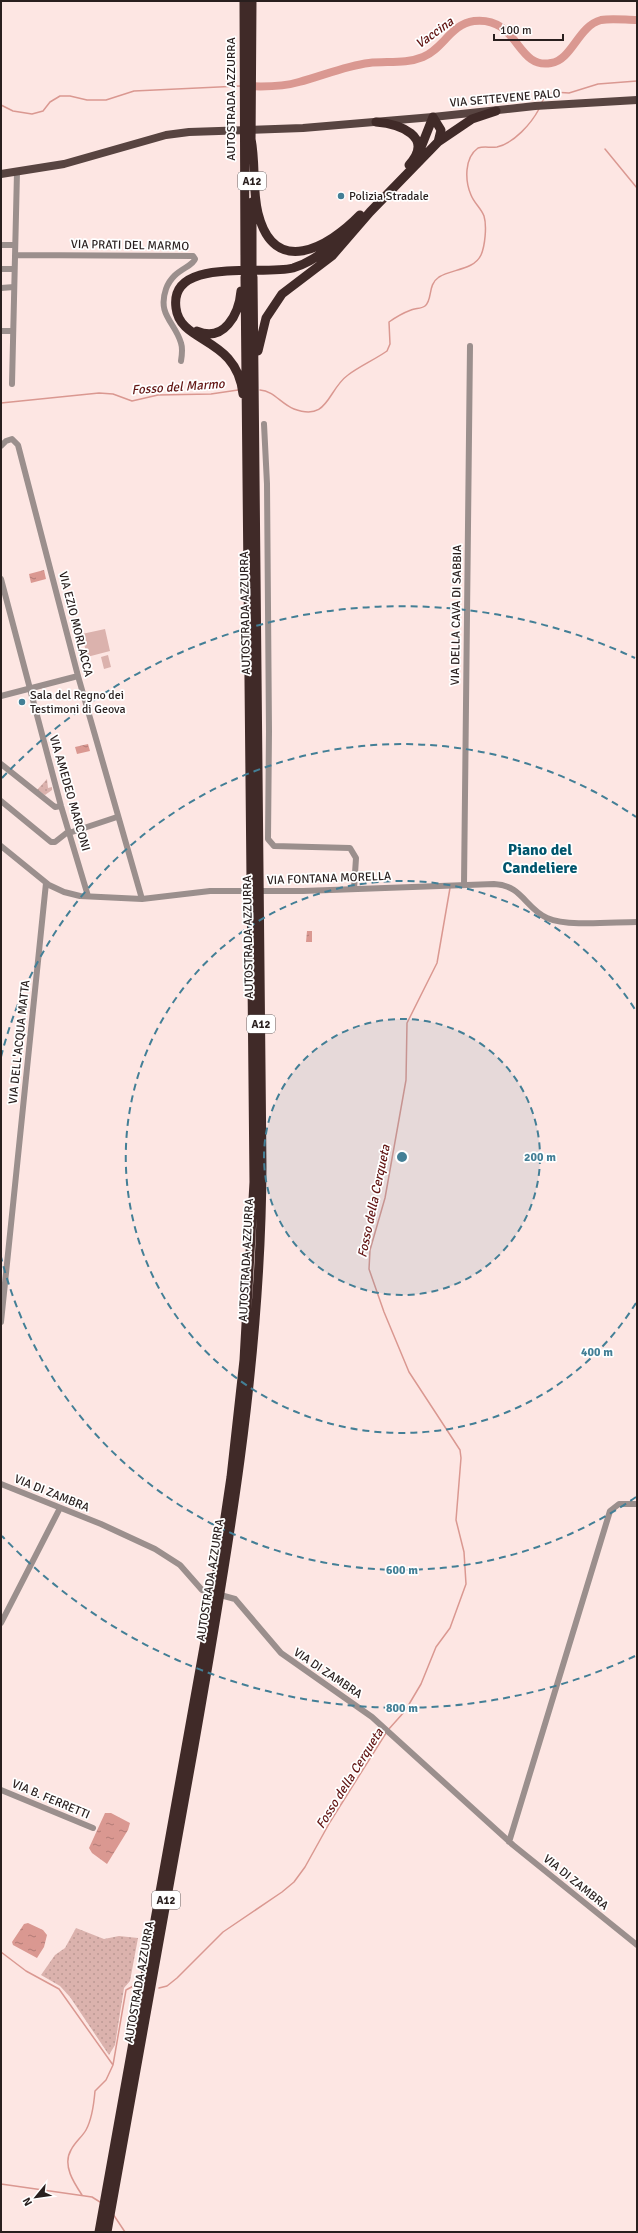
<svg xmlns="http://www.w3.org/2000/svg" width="638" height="2233" font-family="Signika,sans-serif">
  <defs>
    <pattern id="green-dots" width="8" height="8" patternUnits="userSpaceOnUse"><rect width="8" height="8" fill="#dbb2ad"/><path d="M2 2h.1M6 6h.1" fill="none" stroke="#bc9994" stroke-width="1.8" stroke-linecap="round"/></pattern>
    <pattern id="water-ripples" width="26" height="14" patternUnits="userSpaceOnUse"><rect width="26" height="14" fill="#da9891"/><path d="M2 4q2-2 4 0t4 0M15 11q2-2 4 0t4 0" fill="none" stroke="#b17b76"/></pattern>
  </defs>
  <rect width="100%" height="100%" fill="#fde6e3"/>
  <!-- green -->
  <path fill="url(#green-dots)" d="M 47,779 L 48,788 L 52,787 L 52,790 L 45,795 L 37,790 Z
    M 76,1928 L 104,1939 L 119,1936 L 138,1938 L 130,1981 L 124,1988 L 115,2045 L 109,2055 L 70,1997 L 60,1986 L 41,1975 L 55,1955 L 65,1948 Z"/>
  <!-- pitch -->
  <path fill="#dbb2ad" d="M 105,629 L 110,651 L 87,657 L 82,634 Z
    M 108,655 L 111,667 L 104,669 L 101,657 Z"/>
  <!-- water -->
  <path fill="url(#water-ripples)" d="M 44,570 L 46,579 L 31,583 L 29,574 Z
    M 88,744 L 90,751 L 77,754 L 75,747 Z
    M 307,931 L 312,931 L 312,942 L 306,942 Z
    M 105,1813 L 111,1813 L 130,1823 L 128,1830 L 107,1864 L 92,1853 L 89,1848 Z
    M 28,1923 L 43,1930 L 47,1935 L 44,1947 L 37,1958 L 13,1945 L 12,1942 L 24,1924 Z"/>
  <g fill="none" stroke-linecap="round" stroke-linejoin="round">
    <!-- stream -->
    <path stroke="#da9891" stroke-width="1.5" d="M 542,102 L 545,96 L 553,92 L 569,93 L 598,84 L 637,81
      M 1,105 L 13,111 L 32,114 L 43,111 L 50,102 L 60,96 L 70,96 L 87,100 L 106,100 L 134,91 L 240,86
      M 605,149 L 637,188
      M 260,390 C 274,391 281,404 294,409 C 329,422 327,390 348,375 C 360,366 374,360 387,351 L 390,344 L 389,322 C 396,317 403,313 411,310 C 415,308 421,309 425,306 C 433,300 427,285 439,277 C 452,269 474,270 481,255 C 485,246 487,226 484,216 C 481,208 474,203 471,195 C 465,181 464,158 478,148 C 484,146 490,148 497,147 C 514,143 531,124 539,109
      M 1,403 L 99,393 L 113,394 L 132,401 L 158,395 L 211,394 L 238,390
      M 388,1730 L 405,1711 L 421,1684 L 436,1647 L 450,1628 L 466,1584 L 464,1552 L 456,1520 L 461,1458 L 460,1450 L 409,1372 L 384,1312 L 369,1269 L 370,1250 L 385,1198 L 406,1080 L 407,1023 L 437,963 L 450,888
      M 1,1952 L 26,1971 L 59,1989 L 113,2065
      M 159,1988 L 167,1986 L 177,1978 L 223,1932 L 282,1892 L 294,1882 L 305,1867 L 330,1822 L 386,1733
      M 1,2184 L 92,2197 L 100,2202
      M 82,2195 C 74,2183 62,2165 71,2150 C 75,2142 82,2137 86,2130 C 92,2119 94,2103 95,2091 L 106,2080 L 113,2065 L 126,1990 L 137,1984
      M 113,2214 L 125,2232"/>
    <!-- river -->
    <path stroke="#da9891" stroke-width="8" d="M 245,86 C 263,87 282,87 299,82 C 322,76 345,66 369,63 C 387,61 406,64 423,57 C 443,49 451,24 474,21 C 519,16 516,70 551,63 C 572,60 578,26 601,20 C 612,18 626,20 637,20"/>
    <!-- minor -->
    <path stroke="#9b8f8d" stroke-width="6" d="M 1,245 L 15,245
      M 15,255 L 193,256 L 195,259 C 192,268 173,269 166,289 C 157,315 175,322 181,343 C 183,349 182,355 181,361
      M 1,269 L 14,269
      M 1,288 L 14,287
      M 1,331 L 13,331
      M 12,384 L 17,172
      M 264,424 L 267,484 L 269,731 L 268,839 L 274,846 L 350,848 L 356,858 L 354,889
      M 1,446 L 6,441 L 12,439 L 18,445 L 78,676 L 142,899
      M 1,579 L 61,806 L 88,896
      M 1,696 L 78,676
      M 1,764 L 55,807 L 61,806
      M 1,801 L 51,842 L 55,842 L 69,831
      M 69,833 L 117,817
      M 1,846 L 49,885 L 64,892 L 80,896 L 142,899 L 210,891 L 303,891 L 494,884 C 522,885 525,908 547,918 C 568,927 613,922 637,922
      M 464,885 L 470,346
      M 1,1322 L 46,883
      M 1,1484 L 101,1524 L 155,1549 L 180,1565 L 202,1590 L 235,1599 L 281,1653 L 372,1717 L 513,1845 L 637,1945
      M 1,1623 L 60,1508
      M 1,1790 L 93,1828
      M 509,1842 L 610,1511 L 619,1504 L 637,1504"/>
    <!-- major -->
    <path stroke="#584441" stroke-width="8" d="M 1,174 L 64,164 L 166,135 L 189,132 L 303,128 L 433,117 L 535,106 L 637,100"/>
    <!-- highway -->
    <path stroke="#402a28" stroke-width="9" d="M 244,1 L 245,269
      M 376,122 C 399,124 435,136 409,165
      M 251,139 C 256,164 252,189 258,213 C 274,278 328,248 360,215
      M 251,146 L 252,1
      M 418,155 L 433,117 L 441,130 L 438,142
      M 252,202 L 252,269
      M 197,331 C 224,343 239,314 241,291
      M 258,351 L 266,318 L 282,294 L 332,256 L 370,212 L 438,142 L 472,119 L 496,111
      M 243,394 C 237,336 180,344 176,308 C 169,256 263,276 293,268 C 315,261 332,247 347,230
      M 99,2232 L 214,1591 L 231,1477 L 244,1360 L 254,1182 L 245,277
      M 107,2232 C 136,2072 164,1912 193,1752 C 227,1558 261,1365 262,1167 L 253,277"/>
  </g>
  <!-- distance rings -->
  <circle cx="402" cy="1157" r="138" fill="#437f96" fill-opacity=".12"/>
  <g fill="none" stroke="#437f96" stroke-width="2" stroke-dasharray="7 5">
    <circle cx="402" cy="1157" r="138"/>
    <path d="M636 1303A276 276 0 1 1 636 1011"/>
    <path d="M636 1497A413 413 0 0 1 1 1257M1 1057A413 413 0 0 1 636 817"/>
    <path d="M635 1656A551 551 0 0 1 2 1536M2 778A551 551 0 0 1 635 658"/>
  </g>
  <!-- markers -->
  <g fill="#437f96" stroke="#fff" stroke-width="1.5">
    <circle cx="341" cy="196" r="4"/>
    <circle cx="22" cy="702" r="4"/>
  </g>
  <g text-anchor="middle" stroke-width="3.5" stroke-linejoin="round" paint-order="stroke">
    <!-- shield labels -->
    <g fill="#fff" stroke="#696262" stroke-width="1">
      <rect x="238" y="172" width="28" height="18" rx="3"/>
      <rect x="247" y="1015" width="28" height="18" rx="3"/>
      <rect x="152" y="1891" width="28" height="18" rx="3"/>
    </g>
    <g font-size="11" font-weight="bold" fill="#291f1e">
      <text x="252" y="185">A12</text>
      <text x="261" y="1028">A12</text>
      <text x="166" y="1904">A12</text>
    </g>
    <!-- street labels -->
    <g font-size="12" fill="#291f1e" stroke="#fff">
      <text transform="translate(505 98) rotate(-5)" y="4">VIA SETTEVENE PALO</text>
      <text transform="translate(231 99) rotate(-90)" y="4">AUTOSTRADA AZZURRA</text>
      <text transform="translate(130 245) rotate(1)" y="4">VIA PRATI DEL MARMO</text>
      <text transform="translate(245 613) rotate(-91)" y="4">AUTOSTRADA AZZURRA</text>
      <text transform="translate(456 615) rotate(-89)" y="4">VIA DELLA CAVA DI SABBIA</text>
      <text transform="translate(76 624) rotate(76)" y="4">VIA EZIO MORLACCA</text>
      <text transform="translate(70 793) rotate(74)" y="4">VIA AMEDEO MARCONI</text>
      <text transform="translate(329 878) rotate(-2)" y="4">VIA FONTANA MORELLA</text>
      <text transform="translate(248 937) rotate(-91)" y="4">AUTOSTRADA AZZURRA</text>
      <text transform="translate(19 1042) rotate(-84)" y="4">VIA DELL'ACQUA MATTA</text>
      <text transform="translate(246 1260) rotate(-87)" y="4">AUTOSTRADA AZZURRA</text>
      <text transform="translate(52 1493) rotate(22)" y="4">VIA DI ZAMBRA</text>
      <text transform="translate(210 1580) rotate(-81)" y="4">AUTOSTRADA AZZURRA</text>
      <text transform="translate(328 1673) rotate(34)" y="4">VIA DI ZAMBRA</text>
      <text transform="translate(51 1799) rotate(23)" y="4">VIA B. FERRETTI</text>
      <text transform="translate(576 1882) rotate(39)" y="4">VIA DI ZAMBRA</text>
      <text transform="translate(139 1982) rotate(-80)" y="4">AUTOSTRADA AZZURRA</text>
    </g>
    <!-- poi labels -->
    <g font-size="12" fill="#291f1e" stroke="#fff" text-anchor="start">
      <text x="349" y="200">Polizia Stradale</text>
      <text x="30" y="699">Sala del Regno dei<tspan x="30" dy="14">Testimoni di Geova</tspan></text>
    </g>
    <!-- water labels -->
    <g font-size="13" font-style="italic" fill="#621513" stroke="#fff">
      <text transform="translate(434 32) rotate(-36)" y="5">Vaccina</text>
      <text transform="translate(178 386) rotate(-4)" y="5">Fosso del Marmo</text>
      <text transform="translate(373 1201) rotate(-78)" y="5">Fosso della Cerqueta</text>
      <text transform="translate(349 1778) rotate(-58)" y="5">Fosso della Cerqueta</text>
    </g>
    <!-- district labels -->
    <g font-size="16" font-weight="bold" fill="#00556d" stroke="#fff">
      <text x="540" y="855">Piano del<tspan x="540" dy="18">Candeliere</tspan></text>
    </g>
  </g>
  <circle cx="402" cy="1157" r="6" fill="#437f96" stroke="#fff" stroke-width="2"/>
  <g font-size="12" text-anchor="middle" font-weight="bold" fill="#437f96" stroke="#fff" stroke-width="3.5" stroke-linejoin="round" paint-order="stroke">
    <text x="540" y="1161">200 m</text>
    <text x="597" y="1356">400 m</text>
    <text x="402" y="1574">600 m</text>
    <text x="402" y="1712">800 m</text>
  </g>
  <!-- border -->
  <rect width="638" height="2233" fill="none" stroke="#291f1e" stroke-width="4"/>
  <!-- north arrow -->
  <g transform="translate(36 2197) rotate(241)" stroke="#ffffff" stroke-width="3" paint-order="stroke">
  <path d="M0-3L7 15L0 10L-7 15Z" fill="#291f1e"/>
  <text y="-6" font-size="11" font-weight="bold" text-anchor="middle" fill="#291f1e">N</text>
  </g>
  <!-- scale -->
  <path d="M494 34v6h69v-6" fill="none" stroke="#291f1e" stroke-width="2"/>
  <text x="500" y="34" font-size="12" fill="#291f1e" stroke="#ffffff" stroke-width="3" paint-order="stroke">100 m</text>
</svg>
